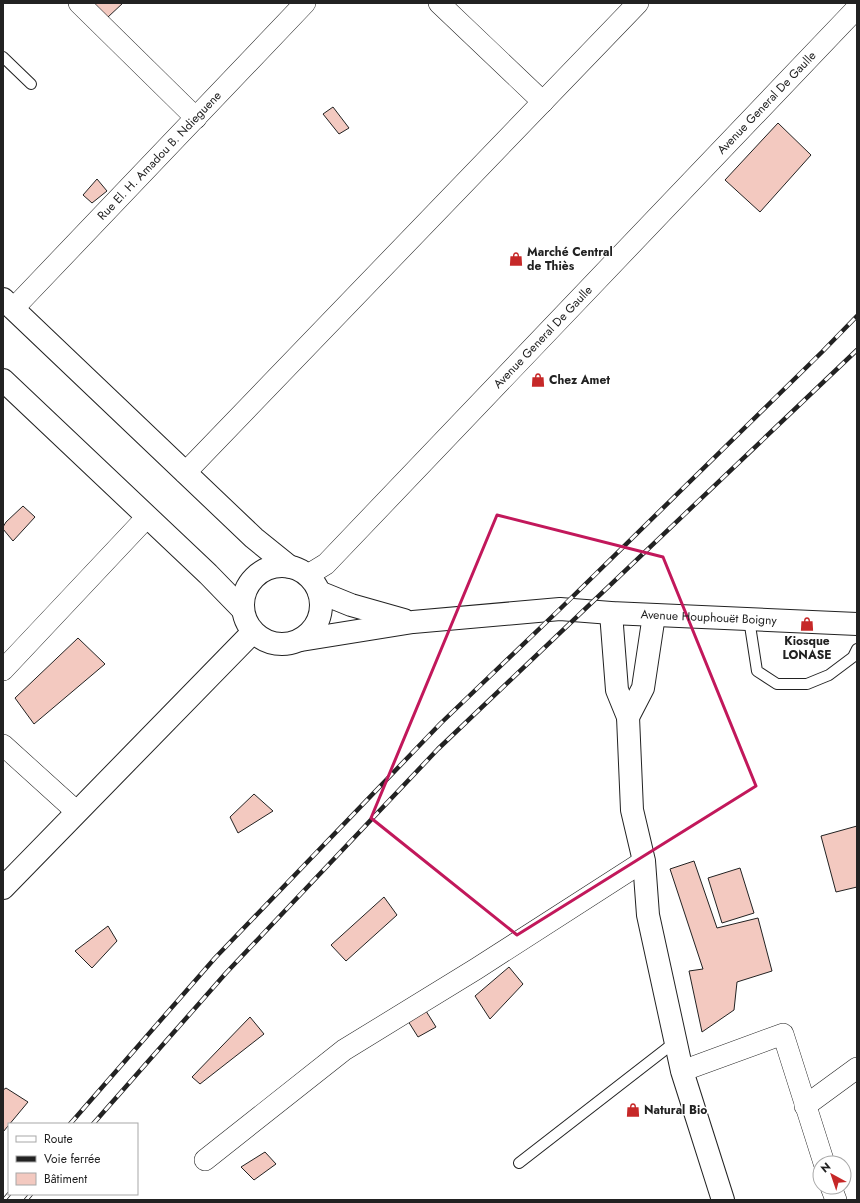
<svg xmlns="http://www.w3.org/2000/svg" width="860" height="1203" font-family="Jost,sans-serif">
  <rect width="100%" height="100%" fill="#fff"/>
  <!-- building -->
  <path fill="#f3c9c0" stroke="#222" d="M 94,3 L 123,3 L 108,17 Z
    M 333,107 L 349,128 L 339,134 L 323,114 Z
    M 778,123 L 811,155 L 760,212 L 725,180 Z
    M 97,179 L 107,191 L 92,203 L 83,195 Z
    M 23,506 L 35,517 L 13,541 L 3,529 L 3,527 L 6,522 Z
    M 78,638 L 105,664 L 34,724 L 15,698 Z
    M 254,794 L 273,811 L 238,833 L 230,817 Z
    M 857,826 L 857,887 L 836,892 L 821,836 Z
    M 694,861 L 717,928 L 758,918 L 772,971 L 737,982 L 734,1010 L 702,1032 L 689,971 L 703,969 L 670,869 Z
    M 740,868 L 754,913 L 722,923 L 708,878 Z
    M 384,897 L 397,915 L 346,961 L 331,945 Z
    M 108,926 L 117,941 L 92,968 L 75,951 Z
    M 509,967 L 523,984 L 490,1019 L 475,996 Z
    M 426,1011 L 436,1027 L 418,1037 L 408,1021 Z
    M 250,1017 L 264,1034 L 200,1084 L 192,1077 Z
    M 6,1088 L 28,1102 L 3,1132 L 3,1090 Z
    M 265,1152 L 276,1164 L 254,1180 L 241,1167 Z"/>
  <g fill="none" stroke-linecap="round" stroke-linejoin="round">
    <defs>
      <path id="service" d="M 3,57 L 31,84
        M 749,619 L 757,671 L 777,684 L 807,684 L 829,675 L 853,657 L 857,649
        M 519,1163 L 675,1042"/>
      <g id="minor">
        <path d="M 79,3 L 196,118"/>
        <path d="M 439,3 L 543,102"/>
        <path id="s1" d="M 13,309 L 305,3"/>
        <path d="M 185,473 L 638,3"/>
        <path id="s2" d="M 308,575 L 326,564 L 857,8"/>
        <path d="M 3,670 L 147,517"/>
        <path d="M 3,745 L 77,812"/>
        <path d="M 682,1071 L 783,1034 L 824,1163"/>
        <path d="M 805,1106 L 857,1068"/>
        <path d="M 205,1160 L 344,1050 L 476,969 L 644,861"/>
        <path d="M 831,1187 L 836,1200"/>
      </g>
      <path id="tertiary" d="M 3,888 L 253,632"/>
      <g id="secondary">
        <path d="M 3,299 L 254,538 L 290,567"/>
        <path d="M 3,380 L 208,574 L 243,610"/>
        <circle cx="282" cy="605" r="39"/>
        <path d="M 319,592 L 351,605 L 404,620"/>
        <path d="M 611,613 L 617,690 L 628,717 L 632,810 L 644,861 L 648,915 L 682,1071 L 723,1200"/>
        <path id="s3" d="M 301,640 L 413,622 L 560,609 L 611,613 L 857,624"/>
        <path d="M 628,717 L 643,688 L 654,615"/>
      </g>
    </defs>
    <!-- service casing -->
    <use href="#service" stroke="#222" stroke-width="12"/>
    <!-- minor casing -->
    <use href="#minor" stroke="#222" stroke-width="22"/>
    <!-- tertiary casing -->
    <use href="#tertiary" stroke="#222" stroke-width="24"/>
    <!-- secondary casing -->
    <use href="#secondary" stroke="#222" stroke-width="24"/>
    <!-- service -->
    <use href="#service" stroke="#fff" stroke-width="10"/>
    <!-- minor -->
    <use href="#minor" stroke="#fff" stroke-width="21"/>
    <!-- tertiary -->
    <use href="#tertiary" stroke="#fff" stroke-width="22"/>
    <!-- secondary -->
    <use href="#secondary" stroke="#fff" stroke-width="22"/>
    <defs>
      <path id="rail" d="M 70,1124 L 215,958 L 441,723 L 560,609 L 822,352 L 857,316
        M 93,1124 L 226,973 L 438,749 L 857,350
        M 4,1200 L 9,1194
        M 26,1200 L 31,1194"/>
    </defs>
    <!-- rail casing -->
    <use href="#rail" stroke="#222" stroke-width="4.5"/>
    <!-- rail -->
    <use href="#rail" stroke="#fff" stroke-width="3" stroke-dasharray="9" stroke-linecap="butt"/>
  </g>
  <!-- marked area -->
  <path fill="none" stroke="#c2185b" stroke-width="3" stroke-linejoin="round" d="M 497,515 L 663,557 L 756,786 L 517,935 L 371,818 Z"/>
  <!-- icons -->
  <defs>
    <symbol id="shop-bare" viewBox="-9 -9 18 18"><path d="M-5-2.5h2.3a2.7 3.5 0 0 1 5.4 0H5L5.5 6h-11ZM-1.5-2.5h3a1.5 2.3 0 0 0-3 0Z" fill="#c62828" stroke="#fff" stroke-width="2.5" paint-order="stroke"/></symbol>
  </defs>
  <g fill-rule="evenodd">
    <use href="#shop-bare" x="506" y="249" width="20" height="20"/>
    <use href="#shop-bare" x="528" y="370" width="20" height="20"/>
    <use href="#shop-bare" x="797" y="614" width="20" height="20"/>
    <use href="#shop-bare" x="623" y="1100" width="20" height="20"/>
  </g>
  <g text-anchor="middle" stroke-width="3" stroke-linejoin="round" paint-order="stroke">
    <!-- street labels -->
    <g font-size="12" fill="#222" stroke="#fff">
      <text dy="4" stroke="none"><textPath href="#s2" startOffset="659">Avenue General De Gaulle</textPath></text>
      <text dy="4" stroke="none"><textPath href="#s1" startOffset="212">Rue El. H. Amadou B. Ndieguene</textPath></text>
      <text dy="4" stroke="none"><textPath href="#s2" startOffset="335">Avenue General De Gaulle</textPath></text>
      <text dy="4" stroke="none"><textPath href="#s3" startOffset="410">Avenue Houphouët Boigny</textPath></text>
    </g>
    <!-- poi labels -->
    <g font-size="12" font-weight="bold" fill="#222" stroke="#fff" text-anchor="start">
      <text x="527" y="256">Marché Central<tspan x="527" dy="14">de Thiès</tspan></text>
      <text x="549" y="384">Chez Amet</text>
      <text x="807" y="645" text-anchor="middle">Kiosque<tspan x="807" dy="14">LONASE</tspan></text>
      <text x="644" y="1114">Natural Bio</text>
    </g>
  </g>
  <!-- border -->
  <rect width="860" height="1203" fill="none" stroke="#222222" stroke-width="8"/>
  <!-- legend -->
  <rect x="8" y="1123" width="130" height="72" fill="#ffffff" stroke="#a7a7a7"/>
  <rect x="16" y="1136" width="20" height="6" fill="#ffffff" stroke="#a7a7a7"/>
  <text x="44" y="1143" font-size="12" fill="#222222">Route</text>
  <rect x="16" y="1156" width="20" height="6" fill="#222222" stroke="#a7a7a7"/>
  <text x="44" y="1163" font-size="12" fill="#222222">Voie ferrée</text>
  <rect x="16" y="1173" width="20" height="12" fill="#f3c9c0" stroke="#a7a7a7"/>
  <text x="44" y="1183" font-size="12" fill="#222222">Bâtiment</text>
  <!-- north arrow -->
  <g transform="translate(832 1175) rotate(320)"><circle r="19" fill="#ffffff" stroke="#a7a7a7"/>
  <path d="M0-3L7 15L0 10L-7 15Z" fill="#c62828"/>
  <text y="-6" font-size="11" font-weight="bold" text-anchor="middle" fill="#222222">N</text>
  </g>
</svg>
